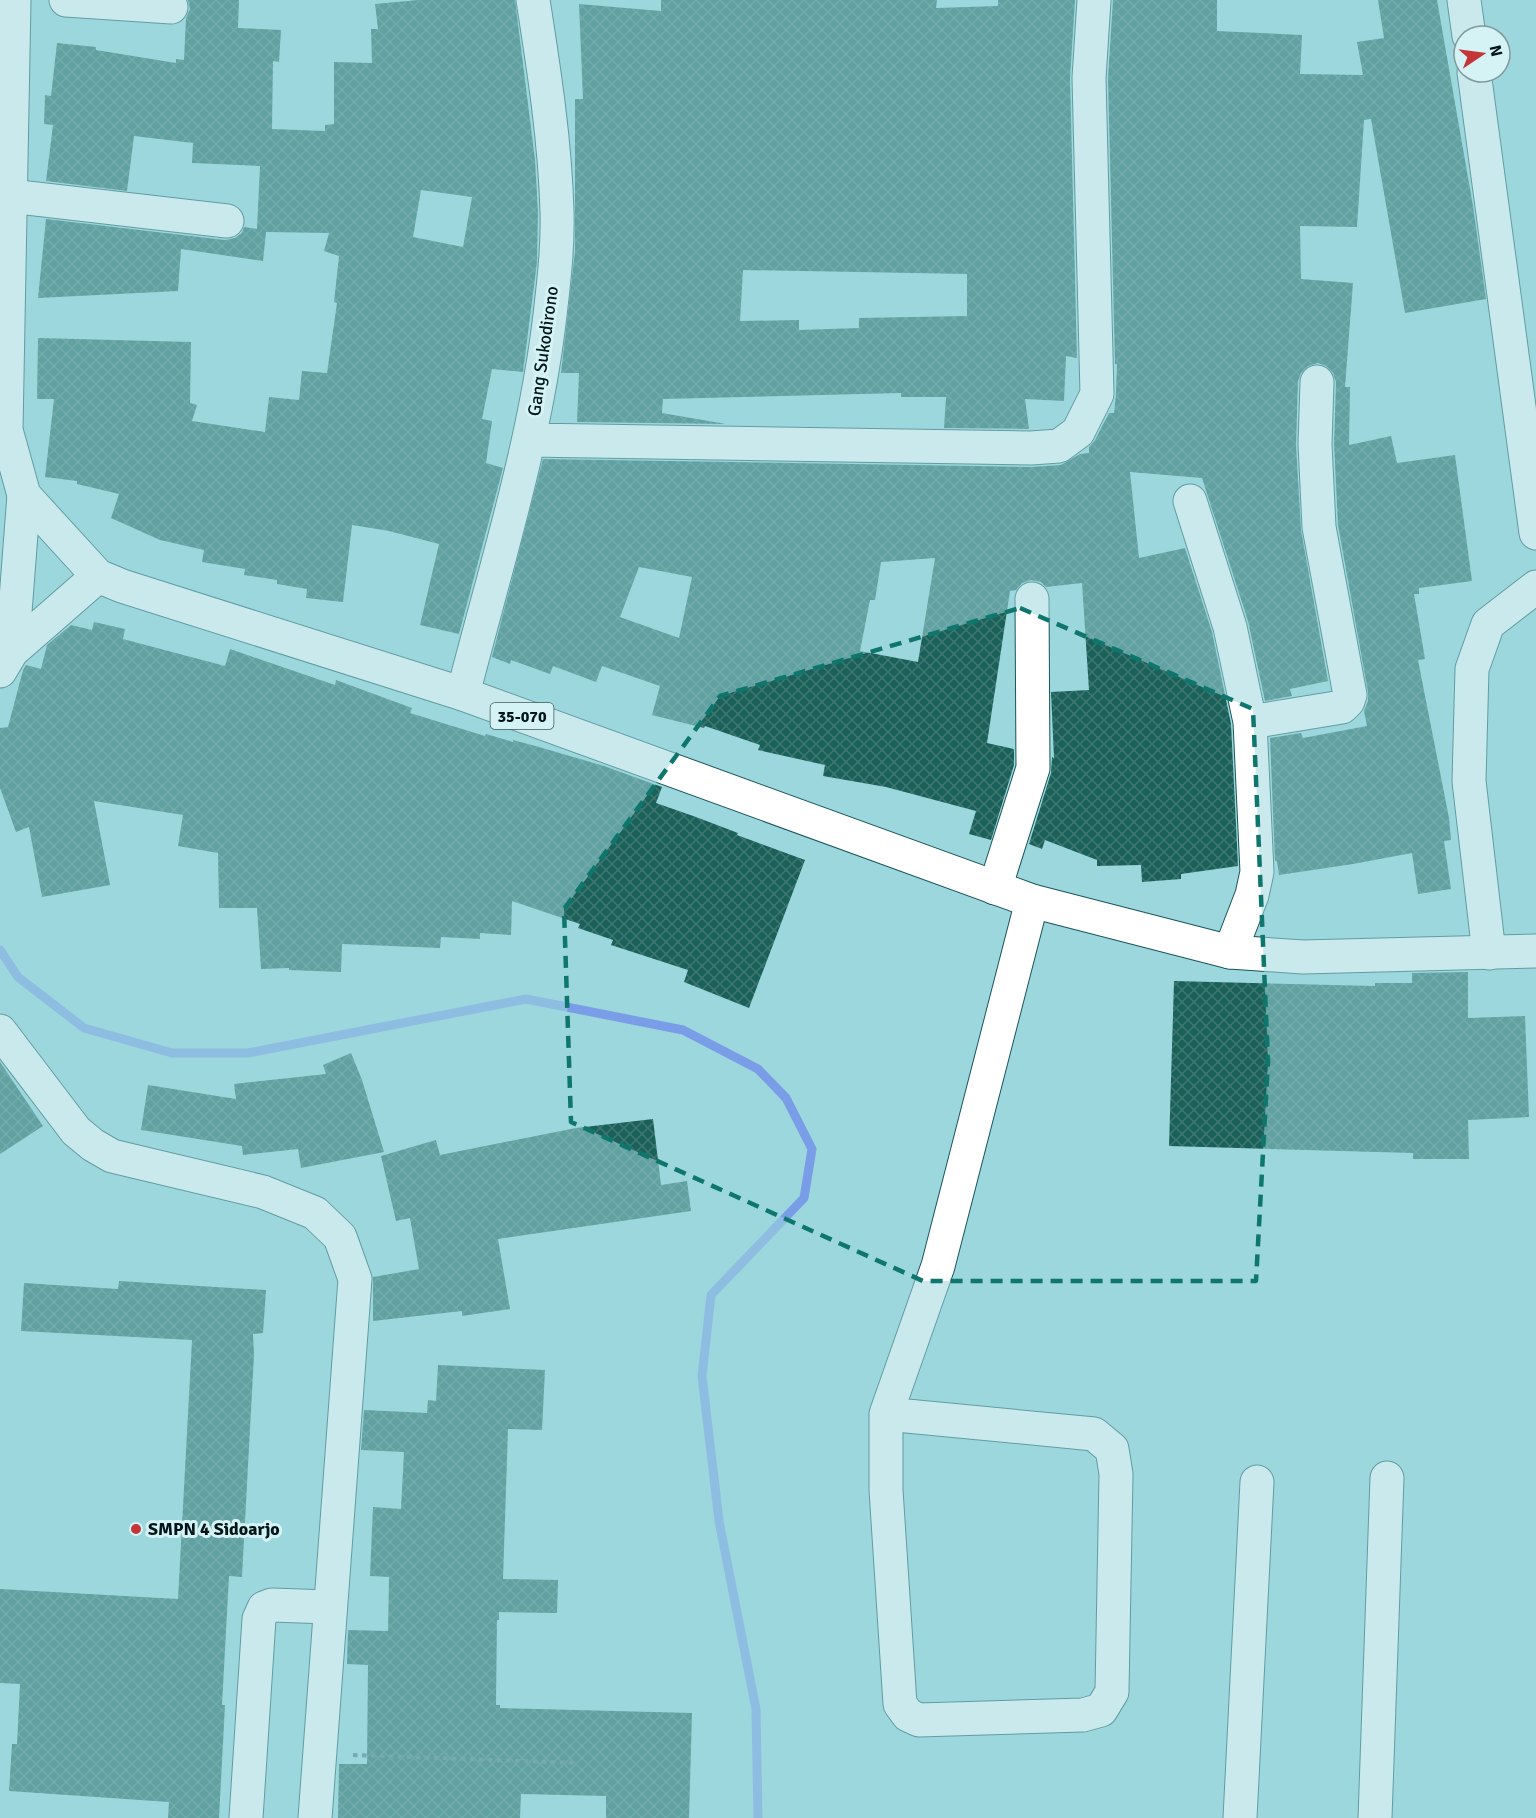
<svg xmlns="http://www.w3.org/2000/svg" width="1536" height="1818" font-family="Signika,sans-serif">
  <defs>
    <pattern id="building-cross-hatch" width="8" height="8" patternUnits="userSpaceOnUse" patternTransform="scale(1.5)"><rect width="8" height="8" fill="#1a6159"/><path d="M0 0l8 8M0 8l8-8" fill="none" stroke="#407771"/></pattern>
  </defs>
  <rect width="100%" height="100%" fill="#9cd7dd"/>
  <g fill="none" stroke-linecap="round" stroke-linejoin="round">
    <!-- stream -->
    <path stroke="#7a9de7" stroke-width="9" d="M 0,950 L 18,977 L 84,1028 L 172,1053 L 248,1053 L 526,999 L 683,1030 L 758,1069 L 786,1098 L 812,1149 L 804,1198 L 711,1295 L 702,1376 L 719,1521 L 756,1709 L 758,1818"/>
  </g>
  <!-- building -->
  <path fill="url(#building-cross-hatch)" fill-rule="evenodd" d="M 188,0 L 239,0 L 238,28 L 281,30 L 279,62 L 273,61 L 272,129 L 325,131 L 325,125 L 334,124 L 334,62 L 372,63 L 371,29 L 378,29 L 375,4 L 418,0 L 515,0 L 535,160 L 538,212 L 537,262 L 523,372 L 492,369 L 482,419 L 492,421 L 486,463 L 503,468 L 459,634 L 420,625 L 439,544 L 389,531 L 352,525 L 343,602 L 306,598 L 307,589 L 277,584 L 277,580 L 244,575 L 245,569 L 202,562 L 204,550 L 160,540 L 111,518 L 119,494 L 77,484 L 77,481 L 45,477 L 54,399 L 37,399 L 38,338 L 191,342 L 190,403 L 197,405 L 192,421 L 265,432 L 269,397 L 299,400 L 302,371 L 327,373 L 337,303 L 334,302 L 339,256 L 324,251 L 329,233 L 266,232 L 263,261 L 181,249 L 178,291 L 38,298 L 46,219 L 225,240 L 235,238 L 242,233 L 244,227 L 257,229 L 260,166 L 192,163 L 193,143 L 134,136 L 127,191 L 46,181 L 53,125 L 44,124 L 45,95 L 51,96 L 57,43 L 96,47 L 96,50 L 176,63 L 176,59 L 184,60 L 186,18 L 190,9 ZM 421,190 L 472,197 L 463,247 L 413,237 Z
    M 661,0 L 937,0 L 936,8 L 998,6 L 998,0 L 1075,0 L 1070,78 L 1077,358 L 1066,356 L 1064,401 L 1025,399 L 1029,429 L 944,428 L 946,397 L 901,397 L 901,393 L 663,399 L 662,413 L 726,424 L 577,422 L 579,373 L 561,373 L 575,251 L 575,99 L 583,99 L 579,4 L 661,11 ZM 743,270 L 967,274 L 967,316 L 859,318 L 859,328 L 799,330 L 799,320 L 740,321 Z
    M 1113,0 L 1217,0 L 1217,31 L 1302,35 L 1300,74 L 1363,75 L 1357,42 L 1384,38 L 1378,0 L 1437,0 L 1473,206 L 1486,299 L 1405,313 L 1371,119 L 1364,120 L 1357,227 L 1300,226 L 1301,279 L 1353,283 L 1345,387 L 1350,387 L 1349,445 L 1391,436 L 1397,463 L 1455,455 L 1472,581 L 1419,588 L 1419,594 L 1414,594 L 1425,659 L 1418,660 L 1449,818 L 1451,840 L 1444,841 L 1451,889 L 1418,894 L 1412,853 L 1353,864 L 1279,875 L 1277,861 L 1275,861 L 1270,738 L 1301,733 L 1303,738 L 1367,726 L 1364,711 L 1368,701 L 1368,692 L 1338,525 L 1334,444 L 1336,382 L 1333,373 L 1326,366 L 1318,363 L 1308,366 L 1301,373 L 1298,381 L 1296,445 L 1301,530 L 1328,681 L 1290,689 L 1292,696 L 1265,701 L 1248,621 L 1202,478 L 1130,472 L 1139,558 L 1185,548 L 1212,632 L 1231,724 L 1238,866 L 1181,874 L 1181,879 L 1142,882 L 1141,865 L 1097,866 L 1097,860 L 1045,840 L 1042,849 L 1029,844 L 1051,773 L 1052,757 L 1054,758 L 1051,692 L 1089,690 L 1082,583 L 1046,587 L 1041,582 L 1031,580 L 1022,583 L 1016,590 L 1010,591 L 987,743 L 1014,749 L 1014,765 L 991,840 L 969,834 L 976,811 L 886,787 L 823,776 L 825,765 L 758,750 L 760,745 L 705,726 L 704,728 L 652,715 L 660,686 L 602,666 L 596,682 L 553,666 L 550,674 L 511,660 L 510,664 L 492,657 L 543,459 L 1031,467 L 1061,465 L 1080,454 L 1089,453 L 1089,447 L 1095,440 L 1109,413 L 1114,413 L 1116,394 L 1117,364 L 1115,364 L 1108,78 ZM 935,558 L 918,662 L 860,651 L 870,600 L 875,600 L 881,562 ZM 639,567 L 692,577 L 679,638 L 620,617 Z
    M 94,622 L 125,629 L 123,639 L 225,666 L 230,649 L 335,685 L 336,680 L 412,708 L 410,713 L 485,736 L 486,734 L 513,742 L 513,740 L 539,747 L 604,766 L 662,787 L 656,803 L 696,817 L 738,833 L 737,835 L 805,860 L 749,1008 L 684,982 L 688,970 L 611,945 L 613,940 L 578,928 L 580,924 L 512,901 L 511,935 L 480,933 L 480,939 L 441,937 L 440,948 L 342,944 L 341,972 L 289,970 L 289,968 L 261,969 L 257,908 L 219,908 L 218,853 L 178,846 L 183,815 L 94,801 L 110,885 L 42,897 L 29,827 L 16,832 L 0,788 L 0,728 L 8,727 L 23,670 L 26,665 L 41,669 L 47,645 L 71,625 L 92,630 Z
    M 1468,972 L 1468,1018 L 1525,1016 L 1529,1117 L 1468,1120 L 1469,1159 L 1413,1159 L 1413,1153 L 1169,1146 L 1174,981 L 1375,986 L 1375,983 L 1412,983 L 1412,973 Z
    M 351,1053 L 362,1080 L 384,1152 L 301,1168 L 298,1149 L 243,1155 L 242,1146 L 141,1130 L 148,1085 L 236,1099 L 234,1084 L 326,1074 L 323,1065 Z
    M 0,1062 L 43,1126 L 0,1154 Z
    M 653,1119 L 661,1185 L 687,1181 L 691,1211 L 498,1239 L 510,1309 L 462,1316 L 462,1311 L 373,1321 L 373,1277 L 419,1269 L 410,1218 L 396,1221 L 381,1156 L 436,1140 L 440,1155 L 576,1128 Z
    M 119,1281 L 266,1290 L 263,1333 L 253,1334 L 254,1355 L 242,1577 L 229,1576 L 222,1705 L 225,1705 L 219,1818 L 168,1818 L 169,1802 L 9,1791 L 12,1744 L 17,1744 L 20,1684 L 0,1683 L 0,1589 L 178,1599 L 192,1340 L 21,1331 L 24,1283 L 118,1289 Z
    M 438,1365 L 545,1370 L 542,1430 L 508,1429 L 503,1579 L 558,1580 L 557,1613 L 499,1612 L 499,1620 L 497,1620 L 496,1705 L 500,1705 L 500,1708 L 692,1713 L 689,1818 L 606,1818 L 606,1796 L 521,1794 L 520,1818 L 338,1818 L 339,1764 L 367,1764 L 368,1665 L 347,1664 L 348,1630 L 388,1631 L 389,1577 L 370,1576 L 373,1507 L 401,1509 L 404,1452 L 361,1450 L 364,1410 L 427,1413 L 428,1400 L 436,1401 Z"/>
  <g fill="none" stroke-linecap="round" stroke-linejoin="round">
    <defs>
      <path id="minor" d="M 66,0 L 171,7
        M 1464,0 L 1469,36
        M 1474,72 L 1536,533
        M 10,196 L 227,221
        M 529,440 L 1031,448 L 1059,446 L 1078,432 L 1097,394 L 1089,78 L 1094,0
        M 1190,501 L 1230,627 L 1250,722 L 1257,872 L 1252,895 L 1230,952
        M 12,651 L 98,576
        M 0,671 L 12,651 L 24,495
        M 463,694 C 495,569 535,444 550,315 C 554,281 558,246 557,211 C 555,141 544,70 533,0
        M 1250,722 L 1342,707 L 1348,701 L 1350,695 L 1319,527 L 1315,444 L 1317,382
        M 995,888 L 1033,768 L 1032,599
        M 1489,953 L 1469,781 L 1472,669 L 1488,624 L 1536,587
        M 0,1031 L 76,1131 L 93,1145 L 112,1156 L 263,1192 L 315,1213 L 340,1237 L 355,1279 L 315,1818
        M 886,1414 L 1094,1434 L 1112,1449 L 1116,1474 L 1112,1692 L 1101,1710 L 1083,1715 L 919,1720 L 908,1715 L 900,1704 L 886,1490 L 886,1414 L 938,1266 L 1032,901
        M 246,1818 L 259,1619 L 264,1608 L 272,1605 L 329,1607
        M 1240,1818 L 1257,1482
        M 1375,1818 L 1387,1478"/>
      <path id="major" d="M 14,0 L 6,430 L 24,495 L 98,576 L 122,586 L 463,694 L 1032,901 L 1230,952 L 1303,957 L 1536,951"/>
    </defs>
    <!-- minor casing -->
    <use href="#minor" stroke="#19565c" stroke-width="35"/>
    <!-- major casing -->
    <use href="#major" stroke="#19565c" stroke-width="35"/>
    <!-- path -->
    <path stroke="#4a7175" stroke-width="4" stroke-dasharray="4.5 4.5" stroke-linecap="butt" d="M 353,1755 L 577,1763"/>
    <!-- minor -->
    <use href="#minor" stroke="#fff" stroke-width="33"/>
    <!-- major -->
    <use href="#major" stroke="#fff" stroke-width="33"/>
  </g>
  <!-- marked area -->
  <path d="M0 0H1536V1818H0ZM 1020,608 L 1253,709 L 1268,1061 L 1256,1281 L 923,1281 L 571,1122 L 564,909 L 720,696 Z" fill="#9cd7dd" fill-opacity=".55" fill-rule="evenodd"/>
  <path fill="none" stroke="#0f766e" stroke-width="4.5" stroke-dasharray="12 8" stroke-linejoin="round" d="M 1020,608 L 1253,709 L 1268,1061 L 1256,1281 L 923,1281 L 571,1122 L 564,909 L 720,696 Z"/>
  <!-- markers -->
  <circle fill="#c43538" stroke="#d5f2f5" stroke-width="2" cx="136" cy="1529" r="6"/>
  <g text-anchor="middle" stroke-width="6" stroke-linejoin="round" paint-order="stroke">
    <!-- shield labels -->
    <rect fill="#d5f2f5" stroke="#41585b" stroke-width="1.5" x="490.5" y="703" width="63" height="26" rx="4.5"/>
    <g font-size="16" font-weight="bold" fill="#011619">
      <text x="522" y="722">35-070</text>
    </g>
    <!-- street labels -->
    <g font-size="18" fill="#011619" stroke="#d5f2f5">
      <text transform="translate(543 351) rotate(-82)" y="6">Gang Sukodirono</text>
    </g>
    <!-- poi labels -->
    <g font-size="18" font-weight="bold" fill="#011619" stroke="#d5f2f5" text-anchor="start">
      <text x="148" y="1535">SMPN 4 Sidoarjo</text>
    </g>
  </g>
  <!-- north arrow -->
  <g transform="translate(1482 54) rotate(77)"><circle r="28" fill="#d5f2f5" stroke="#809a9d" stroke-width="1.5"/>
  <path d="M0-4.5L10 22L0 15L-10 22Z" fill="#c43538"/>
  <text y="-9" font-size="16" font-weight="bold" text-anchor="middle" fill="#011619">N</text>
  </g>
</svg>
